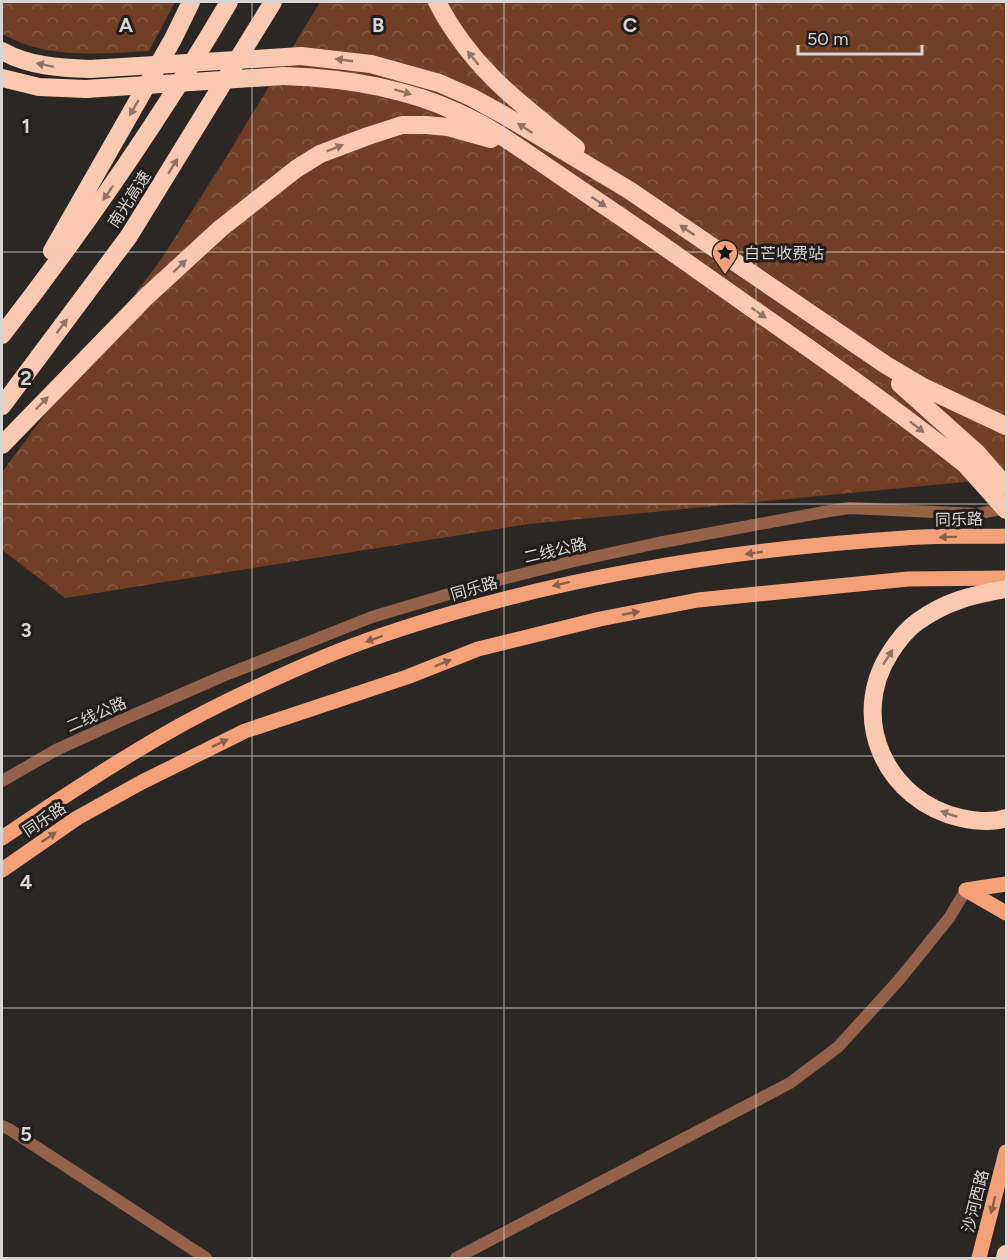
<svg xmlns="http://www.w3.org/2000/svg" width="1008" height="1260" font-family="Figtree,'Noto Sans SC',sans-serif">
  <defs>
    <pattern id="forest-crowns" width="20" height="18" patternUnits="userSpaceOnUse" patternTransform="scale(1.5)"><rect width="20" height="18" fill="#703f26"/><path d="M2 6a3 3 0 1 1 6 0M12 15a3 3 0 1 1 6 0" fill="none" stroke="#845a45"/></pattern>
  </defs>
  <rect width="100%" height="100%" fill="#2b2725"/>
  <!-- forest -->
  <path fill="url(#forest-crowns)" d="M 2,2 L 175,2 L 149,51 C 98,54 47,59 2,34 Z
    M 320,2 L 1006,2 L 1006,478 L 529,524 L 65,598 L 2,550 L 2,472 L 162,258 L 225,159 Z"/>
  <g fill="none" stroke-linecap="round" stroke-linejoin="round">
    <!-- minor -->
    <path stroke="#946249" stroke-width="12" d="M 2,781 L 56,750 L 122,720 L 223,676 L 372,617 L 479,585 L 570,562 L 658,543 L 829,511 L 850,508 L 977,514 L 996,510 L 1006,504
      M 2,1126 L 9,1129 L 206,1258
      M 456,1258 L 790,1083 L 838,1047 L 899,980 L 949,918 L 966,890"/>
    <!-- primary -->
    <path stroke="#f4a178" stroke-width="15" d="M 2,838 C 55,802 109,766 165,734 C 215,705 270,680 324,657 C 367,639 411,625 456,612 C 602,570 753,548 905,538 C 938,535 973,537 1006,536
      M 2,870 L 77,818 L 142,782 L 245,731 L 407,677 L 478,649 L 600,619 L 698,600 L 908,579 L 1006,578
      M 966,890 L 1006,913
      M 966,890 L 1006,884
      M 979,1258 L 1006,1152"/>
    <!-- motorway -->
    <path stroke="#fbc8b0" stroke-width="18" d="M 437,2 C 471,68 519,103 576,148
      M 2,51 C 29,66 60,68 90,69
      M 301,56 L 371,64 L 439,83 L 471,97 L 502,114 L 629,190 L 886,365 L 923,387 L 1006,426
      M 283,76 C 344,78 404,87 459,113 C 493,128 521,149 552,170 C 594,199 637,227 679,257 C 775,325 873,391 965,464
      M 2,78 L 39,87 L 86,89
      M 52,251 L 173,39 L 191,2
      M 2,335 C 85,228 161,118 229,2
      M 900,384 L 977,453 L 1006,486
      M 2,406 L 129,236 L 273,2
      M 2,445 L 147,296 L 220,229 L 296,169 L 320,154 L 368,136 L 402,125 L 426,125 L 448,127 L 491,139
      M 1006,589 C 972,595 946,601 917,622 C 906,630 897,642 890,653 C 848,719 886,801 961,818 C 975,821 993,823 1006,818
      M 1005,1258 L 1006,1254"/>
    <!-- motorway-bridge -->
    <path stroke="#fbc8b0" stroke-width="18" d="M 90,69 L 301,56
      M 86,89 L 283,76
      M 965,464 L 1006,510"/>
  </g>
  <!-- one-way arrows -->
  <defs><path id="oneway-solid" d="M-6-.8H1V-3.2L6.5 0L1 3.2V.8H-6Z" transform="scale(1.5)"/></defs>
  <g fill="#8e7366">
    <use href="#oneway-solid" transform="translate(473 58) rotate(-129)"/>
    <use href="#oneway-solid" transform="translate(344 60) rotate(-172)"/>
    <use href="#oneway-solid" transform="translate(45 65) rotate(-168)"/>
    <use href="#oneway-solid" transform="translate(403 92) rotate(17)"/>
    <use href="#oneway-solid" transform="translate(134 108) rotate(120)"/>
    <use href="#oneway-solid" transform="translate(525 128) rotate(-147)"/>
    <use href="#oneway-solid" transform="translate(335 148) rotate(-22)"/>
    <use href="#oneway-solid" transform="translate(173 166) rotate(-58)"/>
    <use href="#oneway-solid" transform="translate(108 193) rotate(125)"/>
    <use href="#oneway-solid" transform="translate(599 202) rotate(34)"/>
    <use href="#oneway-solid" transform="translate(687 230) rotate(-146)"/>
    <use href="#oneway-solid" transform="translate(180 266) rotate(-43)"/>
    <use href="#oneway-solid" transform="translate(759 313) rotate(35)"/>
    <use href="#oneway-solid" transform="translate(62 326) rotate(-53)"/>
    <use href="#oneway-solid" transform="translate(42 403) rotate(-46)"/>
    <use href="#oneway-solid" transform="translate(917 427) rotate(38)"/>
    <use href="#oneway-solid" transform="translate(888 657) rotate(-57)"/>
    <use href="#oneway-solid" transform="translate(949 814) rotate(-161)"/>
  </g>
  <g fill="#8a604a">
    <use href="#oneway-solid" transform="translate(948 537) rotate(179)"/>
    <use href="#oneway-solid" transform="translate(754 553) rotate(172)"/>
    <use href="#oneway-solid" transform="translate(561 584) rotate(167)"/>
    <use href="#oneway-solid" transform="translate(631 613) rotate(-11)"/>
    <use href="#oneway-solid" transform="translate(374 639) rotate(160)"/>
    <use href="#oneway-solid" transform="translate(443 663) rotate(-22)"/>
    <use href="#oneway-solid" transform="translate(220 743) rotate(-26)"/>
    <use href="#oneway-solid" transform="translate(49 837) rotate(-34)"/>
    <use href="#oneway-solid" transform="translate(993 1205) rotate(104)"/>
  </g>
  <!-- grid -->
  <path fill="none" stroke="#d7d4d3" stroke-width="1.5" stroke-opacity="0.55" d="M 252,2 L 252,1258M 504,2 L 504,1258M 756,2 L 756,1258M 2,252 L 1006,252M 2,504 L 1006,504M 2,756 L 1006,756M 2,1008 L 1006,1008"/>
  <!-- icons -->
  <defs>
    <symbol id="sight-pin" viewBox="-11 -11 22 30"><path d="M0 17L-7.5 6A9.5 9.5 0 1 1 7.5 6Z" fill="#f1a27b" stroke="#211e1c"/><path d="M0-6L1.8-2.2L6-1.7L2.9 1.2L3.7 5.4L0 3.3L-3.7 5.4L-2.9 1.2L-6-1.7L-1.8-2.2Z" fill="#111"/></symbol>
  </defs>
  <g fill-rule="evenodd">
    <use href="#sight-pin" x="710" y="238" width="30" height="40"/>
  </g>
  <g text-anchor="middle" stroke-width="6" stroke-linejoin="round" paint-order="stroke">
    <!-- street labels -->
    <g font-size="16" fill="#d7d4d3" stroke="#211e1c">
      <text transform="translate(129 199) rotate(-57)" y="6">南光高速</text>
      <text transform="translate(959 519) rotate(-1)" y="6">同乐路</text>
      <text transform="translate(555 550) rotate(-13)" y="6">二线公路</text>
      <text transform="translate(474 588) rotate(-16)" y="6">同乐路</text>
      <text transform="translate(96 714) rotate(-24)" y="6">二线公路</text>
      <text transform="translate(44 819) rotate(-34)" y="6">同乐路</text>
      <text transform="translate(975 1201) rotate(-76)" y="6">沙河西路</text>
    </g>
    <!-- poi labels -->
    <g font-size="16" fill="#d7d4d3" stroke="#211e1c" text-anchor="start">
      <text x="744" y="259">白芒收费站</text>
    </g>
  </g>
  <g font-size="20" text-anchor="middle" font-weight="bold" fill="#d7d4d3" stroke="#211e1c" stroke-width="6" stroke-linejoin="round" paint-order="stroke">
    <text x="126" y="32">A</text>
    <text x="378" y="32">B</text>
    <text x="630" y="32">C</text>
    <text x="26" y="133">1</text>
    <text x="26" y="385">2</text>
    <text x="26" y="637">3</text>
    <text x="26" y="889">4</text>
    <text x="26" y="1141">5</text>
  </g>
  <!-- border -->
  <rect width="1008" height="1260" fill="none" stroke="#d7d4d3" stroke-width="6"/>
  <!-- scale -->
  <path d="M798 45v9h124v-9" fill="none" stroke="#d7d4d3" stroke-width="3"/>
  <text x="807" y="45" font-size="18" fill="#d7d4d3" stroke="#211e1c" stroke-width="4.5" paint-order="stroke">50 m</text>
</svg>
